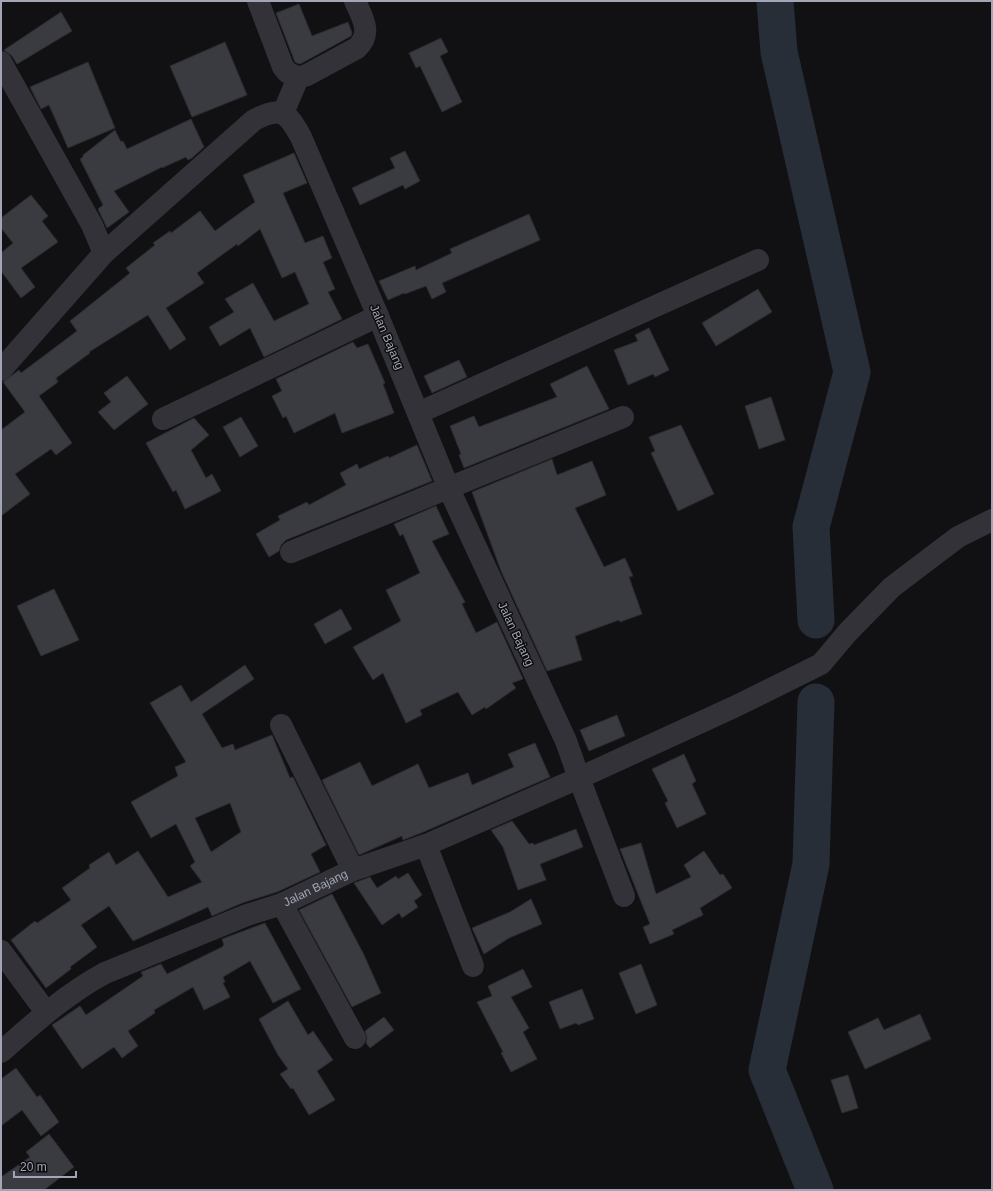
<svg xmlns="http://www.w3.org/2000/svg" width="993" height="1191" font-family="Helvetica,sans-serif">
  <rect width="100%" height="100%" fill="#111113"/>
  <g fill="none" stroke-linecap="round" stroke-linejoin="round">
    <!-- river -->
    <path stroke="#272e38" stroke-width="37" d="M 775,1 L 779,52 L 852,372 L 811,527 L 816,620
      M 815,1190 L 767,1070 L 811,864 L 816,702"/>
  </g>
  <!-- building -->
  <path fill="#3a3b41" stroke="#2c2b2f" fill-rule="evenodd" d="M 299,4 L 312,36 L 348,22 L 352,33 L 351,36 L 302,63 L 299,64 L 295,62 L 276,13 Z
    M 61,12 L 72,31 L 17,64 L 12,56 L 4,50 Z
    M 441,38 L 448,52 L 440,56 L 462,102 L 442,112 L 420,66 L 416,68 L 409,53 Z
    M 225,42 L 247,95 L 192,117 L 170,66 Z
    M 88,62 L 115,128 L 68,148 L 49,105 L 41,109 L 30,87 Z
    M 191,119 L 204,147 L 192,158 L 188,160 L 186,157 L 162,168 L 162,167 L 114,191 L 129,212 L 107,228 L 98,209 L 103,205 L 80,159 L 83,157 L 83,155 L 115,130 L 121,142 L 123,141 L 127,149 Z
    M 405,151 L 420,181 L 405,189 L 403,185 L 360,205 L 352,188 L 395,168 L 390,158 Z
    M 294,153 L 307,183 L 283,193 L 305,243 L 323,236 L 332,258 L 323,262 L 335,289 L 328,292 L 342,319 L 264,357 L 250,328 L 220,346 L 209,327 L 234,312 L 225,299 L 253,283 L 274,321 L 309,304 L 295,272 L 282,278 L 260,229 L 238,246 L 237,244 L 197,273 L 204,283 L 166,308 L 186,339 L 170,350 L 148,315 L 89,352 L 90,353 L 56,378 L 58,382 L 39,396 L 72,443 L 56,455 L 51,449 L 15,474 L 30,494 L 1,516 L 1,430 L 25,412 L 3,382 L 19,370 L 21,373 L 77,331 L 70,321 L 130,273 L 126,268 L 155,245 L 153,243 L 170,231 L 171,233 L 200,211 L 215,231 L 255,202 L 243,175 Z
    M 31,195 L 48,216 L 42,221 L 58,242 L 21,268 L 35,287 L 21,298 L 1,271 L 1,253 L 13,243 L 1,228 L 1,218 Z
    M 529,214 L 540,240 L 442,283 L 446,292 L 432,299 L 426,286 L 405,294 L 404,293 L 388,300 L 379,281 L 415,266 L 416,270 L 452,253 L 450,249 Z
    M 758,289 L 772,312 L 716,346 L 702,323 Z
    M 649,328 L 669,370 L 655,377 L 653,374 L 628,385 L 614,350 L 638,341 L 635,335 Z
    M 353,342 L 357,348 L 368,344 L 385,383 L 383,384 L 394,413 L 342,433 L 335,413 L 294,433 L 286,416 L 283,418 L 272,396 L 282,391 L 276,379 Z
    M 459,360 L 467,377 L 432,393 L 424,376 Z
    M 587,366 L 609,409 L 464,468 L 459,455 L 461,454 L 450,426 L 474,416 L 479,427 L 557,397 L 550,384 Z
    M 127,376 L 148,404 L 114,430 L 98,412 L 111,402 L 104,393 Z
    M 771,397 L 785,440 L 759,449 L 745,406 Z
    M 241,417 L 258,446 L 240,457 L 223,427 Z
    M 194,418 L 209,435 L 191,450 L 206,478 L 212,474 L 221,491 L 185,509 L 176,490 L 173,492 L 146,443 Z
    M 681,425 L 714,494 L 678,511 L 651,453 L 655,451 L 649,437 Z
    M 417,445 L 432,481 L 286,540 L 281,545 L 279,551 L 269,557 L 256,534 L 280,520 L 278,516 L 307,502 L 309,505 L 346,485 L 340,473 L 357,464 L 359,469 L 388,456 L 389,458 Z
    M 552,459 L 557,475 L 592,461 L 606,495 L 575,508 L 604,567 L 625,558 L 633,576 L 629,577 L 642,614 L 620,622 L 619,620 L 575,636 L 582,660 L 547,671 L 501,571 L 472,492 Z
    M 436,506 L 449,534 L 432,541 L 465,602 L 462,604 L 476,633 L 497,622 L 523,679 L 512,683 L 516,688 L 486,709 L 485,707 L 472,715 L 458,692 L 420,710 L 422,715 L 406,723 L 383,673 L 373,680 L 353,647 L 401,621 L 386,590 L 420,573 L 403,534 L 400,536 L 394,524 Z
    M 54,589 L 79,640 L 41,656 L 17,606 Z
    M 341,609 L 352,629 L 325,644 L 314,624 Z
    M 245,665 L 254,679 L 202,714 L 222,748 L 233,744 L 235,750 L 272,735 L 290,778 L 293,777 L 326,845 L 311,854 L 320,872 L 277,892 L 242,903 L 212,916 L 208,907 L 133,941 L 109,906 L 81,925 L 97,947 L 70,967 L 71,969 L 46,988 L 11,940 L 35,921 L 37,923 L 71,900 L 62,888 L 90,868 L 89,865 L 109,852 L 116,865 L 138,851 L 168,897 L 202,882 L 190,866 L 195,862 L 176,824 L 151,838 L 131,802 L 178,776 L 175,767 L 186,762 L 150,703 L 181,685 L 191,702 ZM 230,803 L 241,832 L 211,852 L 195,818 Z
    M 617,715 L 625,736 L 589,751 L 580,730 Z
    M 535,743 L 550,777 L 421,833 L 403,840 L 402,836 L 359,855 L 322,780 L 360,762 L 372,786 L 418,764 L 429,788 L 468,773 L 472,785 L 514,767 L 508,754 Z
    M 684,754 L 696,781 L 692,784 L 706,814 L 677,828 L 665,803 L 668,801 L 652,769 Z
    M 512,821 L 529,844 L 533,843 L 534,845 L 576,829 L 583,847 L 540,864 L 546,880 L 518,890 L 503,847 L 491,830 Z
    M 641,843 L 656,894 L 691,877 L 684,865 L 704,851 L 720,875 L 723,874 L 732,888 L 700,908 L 703,915 L 672,930 L 674,934 L 650,944 L 643,927 L 650,924 L 620,849 Z
    M 408,873 L 422,895 L 414,901 L 418,907 L 402,918 L 399,913 L 382,925 L 354,883 L 370,877 L 377,888 L 396,876 L 398,879 Z
    M 332,894 L 364,955 L 381,993 L 352,1007 L 299,910 Z
    M 531,899 L 542,924 L 509,938 L 484,954 L 472,928 L 510,912 Z
    M 265,923 L 301,989 L 273,1003 L 250,961 L 223,977 L 225,982 L 223,983 L 230,997 L 204,1010 L 193,987 L 154,1010 L 155,1013 L 128,1031 L 138,1046 L 122,1058 L 114,1047 L 82,1069 L 52,1025 L 80,1006 L 86,1015 L 143,976 L 141,972 L 161,964 L 167,974 L 222,947 L 224,945 L 222,939 Z
    M 641,964 L 657,1005 L 636,1014 L 619,973 Z
    M 523,969 L 532,987 L 511,997 L 529,1028 L 523,1032 L 537,1059 L 511,1072 L 501,1053 L 503,1052 L 477,1002 L 492,996 L 488,986 Z
    M 582,989 L 594,1019 L 578,1025 L 576,1023 L 560,1029 L 549,1002 Z
    M 288,1001 L 308,1035 L 313,1031 L 333,1060 L 317,1071 L 335,1100 L 309,1115 L 293,1088 L 291,1089 L 280,1074 L 288,1069 L 278,1055 L 259,1019 Z
    M 920,1014 L 931,1039 L 865,1069 L 848,1032 L 878,1018 L 884,1030 Z
    M 384,1017 L 394,1030 L 370,1048 L 366,1043 L 367,1038 L 365,1031 Z
    M 16,1068 L 37,1097 L 40,1095 L 59,1122 L 41,1136 L 22,1110 L 1,1126 L 1,1079 Z
    M 848,1075 L 858,1108 L 842,1113 L 831,1080 Z
    M 49,1134 L 74,1167 L 44,1190 L 1,1190 L 1,1177 L 30,1157 L 26,1152 Z"/>
  <g fill="none" stroke-linecap="round" stroke-linejoin="round">
    <!-- minor -->
    <g stroke="#323238" stroke-width="22">
      <path d="M 258,1 L 283,67 L 287,72 L 298,78 L 307,75 L 357,48 C 373,33 362,17 355,1"/>
      <path d="M 1,62 L 92,225 L 104,253 L 1,370"/>
      <path d="M 283,113 L 298,78"/>
      <path d="M 418,413 L 758,260"/>
      <path d="M 163,419 L 378,316"/>
      <path d="M 291,552 L 623,417"/>
      <path d="M 281,725 L 353,870"/>
      <path d="M 426,845 L 473,966"/>
      <path d="M 624,896 L 579,778 L 734,707 L 821,664 L 848,632 L 892,587 L 958,537 L 992,520"/>
      <path d="M 282,904 L 355,1038"/>
      <path d="M 1,951 L 46,1012"/>
      <path id="s1" d="M 1,1052 C 34,1023 66,994 105,973 L 247,915 L 282,904 L 353,870 L 426,845 L 579,778 L 566,741 L 449,489 L 378,316 L 301,137 C 287,112 282,106 254,120 L 104,253"/>
    </g>
  </g>
  <g text-anchor="middle" stroke-width="3" stroke-linejoin="round" paint-order="stroke">
    <!-- street labels -->
    <g font-size="12" fill="#a1a5b5" stroke="#0d0c0e">
      <text transform="translate(387 337) rotate(67)" y="4">Jalan Bajang</text>
      <text transform="translate(516 634) rotate(65)" y="4">Jalan Bajang</text>
      <text dy="4" stroke="none"><textPath href="#s1" startOffset="358">Jalan Bajang</textPath></text>
    </g>
  </g>
  <!-- border -->
  <rect width="993" height="1191" fill="none" stroke="#a1a5b5" stroke-width="4"/>
  <!-- scale -->
  <path d="M14 1171v6h62v-6" fill="none" stroke="#a1a5b5" stroke-width="2"/>
  <text x="20" y="1171" font-size="12" fill="#a1a5b5" stroke="#0d0c0e" stroke-width="3" paint-order="stroke">20 m</text>
</svg>
